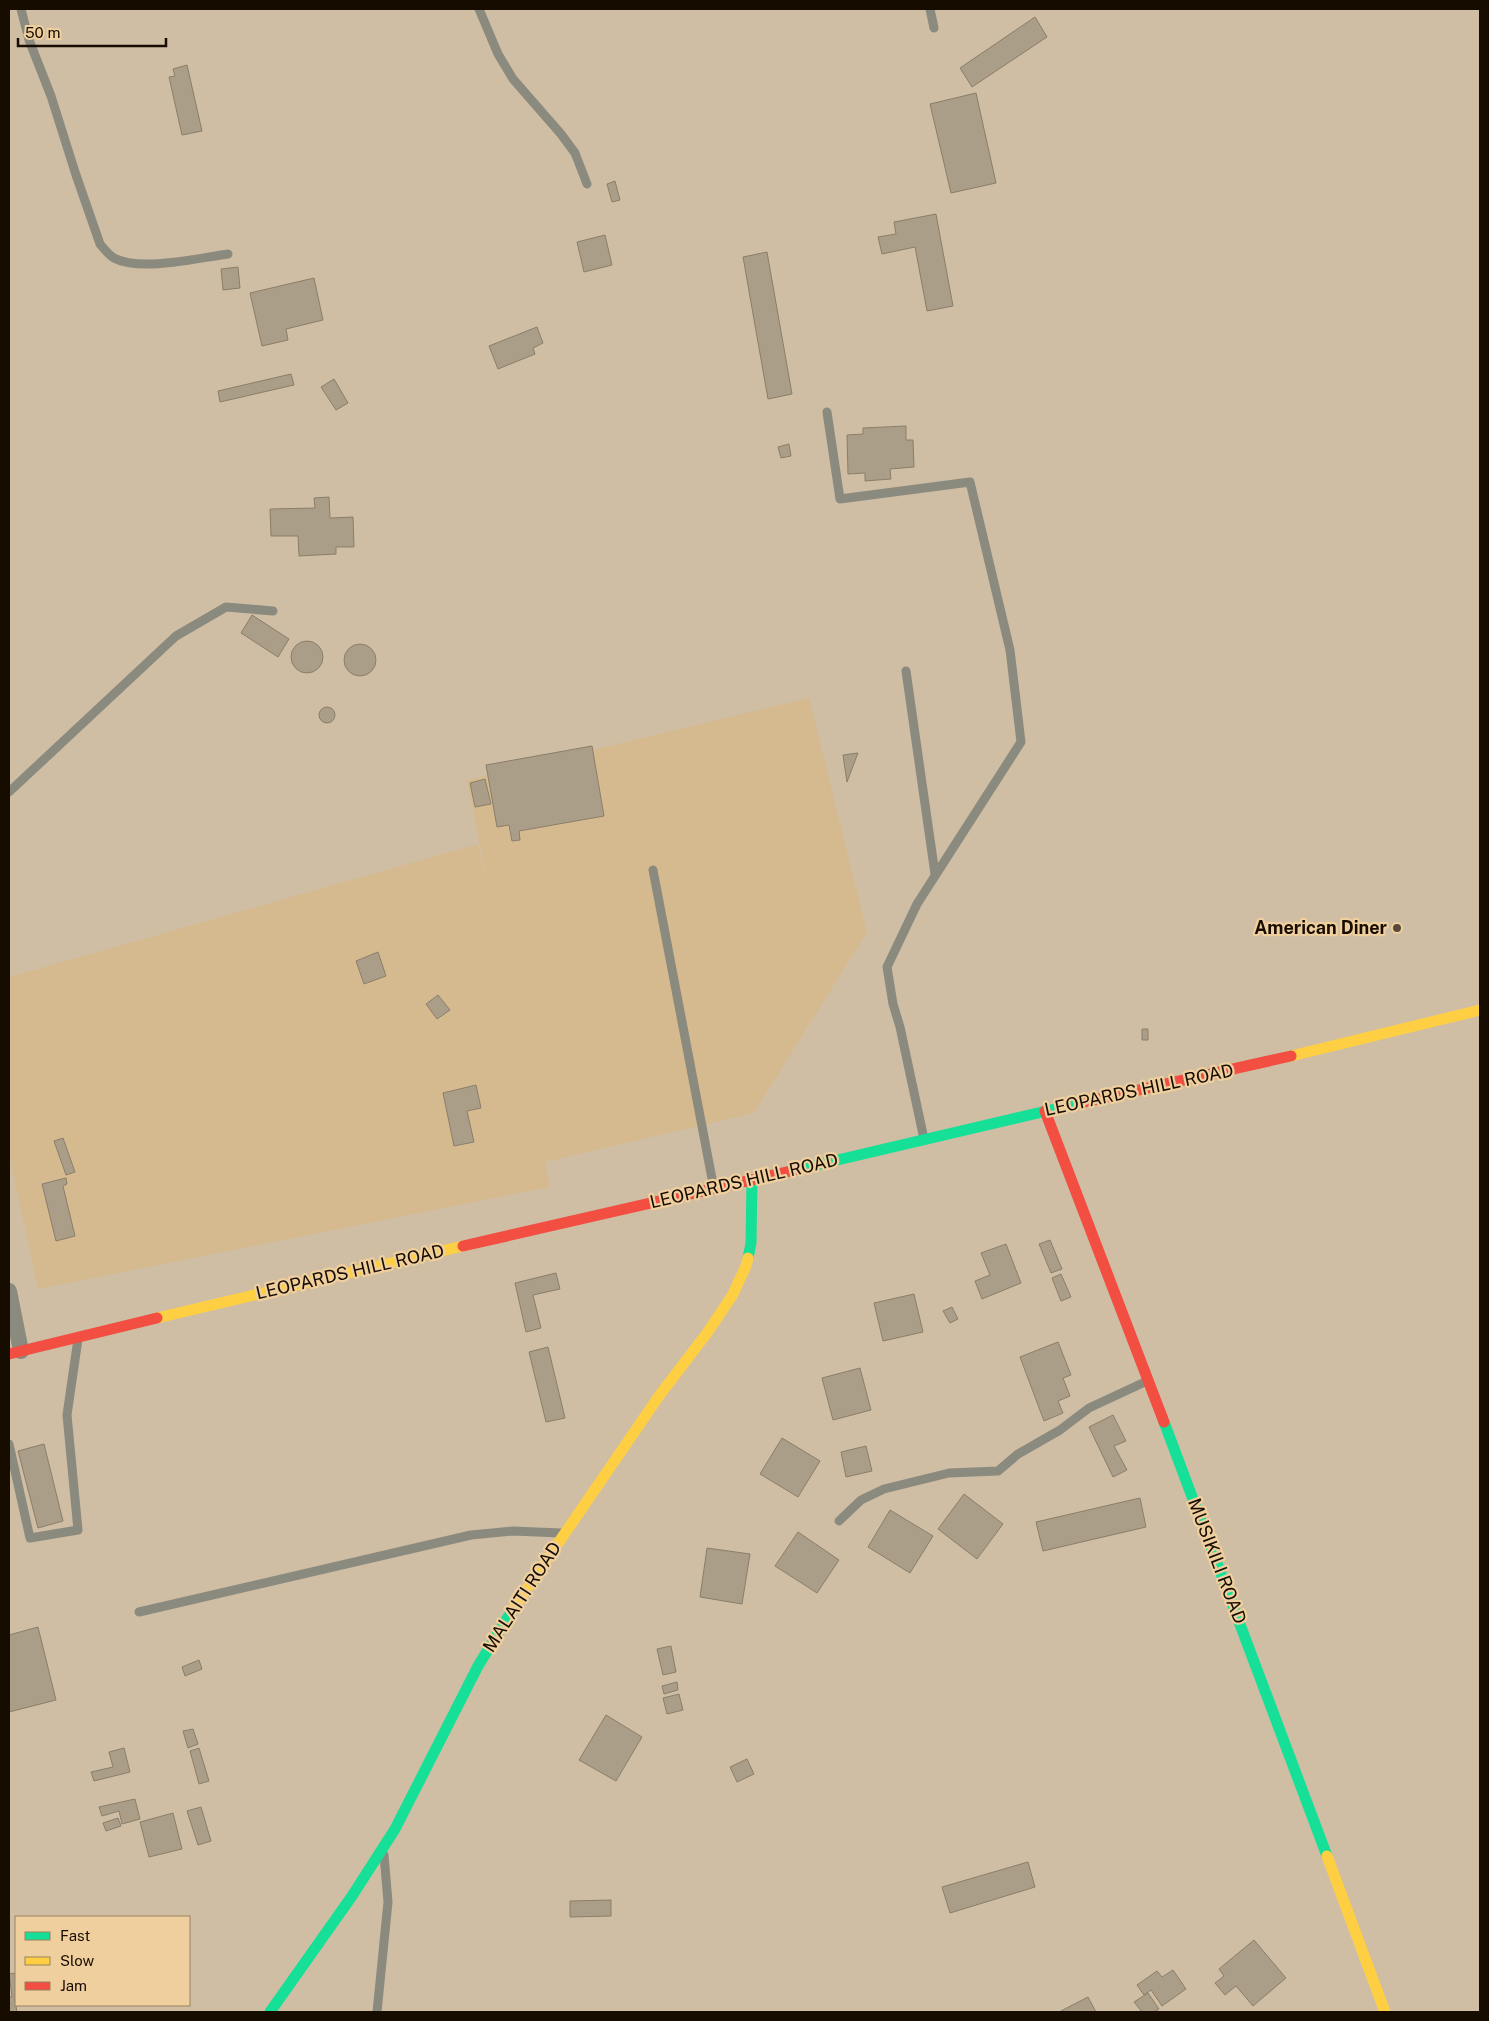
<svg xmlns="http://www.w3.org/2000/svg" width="1489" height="2021" font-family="'Public Sans',sans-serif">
  <rect width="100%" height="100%" fill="#cfbea4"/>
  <!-- built -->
  <path fill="#d5ba90" d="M 809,698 L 867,932 L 754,1113 L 545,1162 L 550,1187 L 38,1289 L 9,1155 L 9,977 L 478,844 L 492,909 L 467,780 Z"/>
  <!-- building -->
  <path fill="#ab9e89" stroke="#8b7e69" d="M 1035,17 L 1047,37 L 972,87 L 960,68 Z
    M 187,65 L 202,131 L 182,135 L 169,77 L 175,76 L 173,69 Z
    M 976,93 L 996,183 L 951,193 L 930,104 Z
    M 615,181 L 620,200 L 612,202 L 607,184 Z
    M 936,214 L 953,306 L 927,311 L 915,247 L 882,254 L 878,237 L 896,234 L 894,222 Z
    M 605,235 L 612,265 L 584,272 L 577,242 Z
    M 767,252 L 792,394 L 768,399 L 743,257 Z
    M 238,267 L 240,288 L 223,290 L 221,269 Z
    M 314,278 L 323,320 L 286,329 L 288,340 L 262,346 L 250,293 Z
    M 537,327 L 543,343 L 533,348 L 535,354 L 498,369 L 489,346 Z
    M 291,374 L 294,385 L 220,402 L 218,391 Z
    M 334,379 L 348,403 L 336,410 L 321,387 Z
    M 906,426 L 906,440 L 913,440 L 914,467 L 890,469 L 891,479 L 865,481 L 865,473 L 848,474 L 847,435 L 863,434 L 863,428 Z
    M 789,444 L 791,456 L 781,458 L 778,447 Z
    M 329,497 L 330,518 L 353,517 L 354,547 L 336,547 L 336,554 L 299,556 L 298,536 L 271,536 L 270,509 L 315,508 L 314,498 Z
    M 252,615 L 289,639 L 278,657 L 241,633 Z
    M291 657a16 16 0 1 1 32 0a16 16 0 1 1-32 0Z
    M344 660a16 16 0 1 1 32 0a16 16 0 1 1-32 0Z
    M319 715a8 8 0 1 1 16 0a8 8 0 1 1-16 0Z
    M 592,746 L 604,816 L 519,831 L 520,840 L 512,841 L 509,825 L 497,827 L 486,765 Z
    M 858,753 L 847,782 L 843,755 Z
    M 485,779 L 491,804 L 475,807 L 470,783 Z
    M 378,952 L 386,976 L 364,984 L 356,961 Z
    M 438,995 L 450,1010 L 437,1019 L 426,1004 Z
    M 1142,1029 L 1148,1029 L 1148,1040 L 1142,1040 Z
    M 476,1085 L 481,1108 L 467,1111 L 474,1142 L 454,1146 L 443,1093 Z
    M 63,1138 L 75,1172 L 66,1175 L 54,1141 Z
    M 66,1178 L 67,1184 L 63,1186 L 75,1236 L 56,1241 L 42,1184 Z
    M 1050,1240 L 1062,1269 L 1051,1273 L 1039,1244 Z
    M 1006,1244 L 1021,1283 L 982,1299 L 975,1281 L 990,1275 L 981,1253 Z
    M 556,1273 L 560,1289 L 533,1295 L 541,1328 L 526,1332 L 515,1283 Z
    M 1061,1274 L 1071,1297 L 1061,1301 L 1052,1278 Z
    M 914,1294 L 923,1332 L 883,1341 L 874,1303 Z
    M 952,1307 L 958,1319 L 950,1323 L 943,1311 Z
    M 1058,1342 L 1071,1375 L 1063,1378 L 1070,1396 L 1058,1401 L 1063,1413 L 1044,1421 L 1020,1357 Z
    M 548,1347 L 565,1418 L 546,1422 L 529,1352 Z
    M 860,1368 L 871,1410 L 833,1420 L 822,1378 Z
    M 1113,1415 L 1126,1441 L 1114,1446 L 1127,1470 L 1113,1477 L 1089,1427 Z
    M 782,1438 L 820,1461 L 798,1497 L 760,1474 Z
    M 44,1444 L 63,1521 L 38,1528 L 18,1451 Z
    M 866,1446 L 872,1471 L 846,1477 L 841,1452 Z
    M 964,1494 L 1003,1524 L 977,1559 L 938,1529 Z
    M 1140,1498 L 1146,1527 L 1043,1551 L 1036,1522 Z
    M 890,1510 L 933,1536 L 910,1573 L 868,1547 Z
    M 798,1532 L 839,1560 L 817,1593 L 775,1566 Z
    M 707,1548 L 750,1554 L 742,1604 L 700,1597 Z
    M 38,1627 L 56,1700 L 9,1712 L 9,1635 Z
    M 671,1646 L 676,1672 L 663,1675 L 657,1649 Z
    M 199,1660 L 202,1669 L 185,1676 L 182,1667 Z
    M 677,1682 L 678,1690 L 664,1694 L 662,1686 Z
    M 679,1694 L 683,1710 L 667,1714 L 663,1698 Z
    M 606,1715 L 642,1737 L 616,1781 L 579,1760 Z
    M 193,1729 L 198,1744 L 188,1748 L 183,1731 Z
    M 124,1748 L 130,1772 L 94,1781 L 91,1772 L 113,1767 L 109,1752 Z
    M 199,1748 L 209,1781 L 199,1784 L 190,1751 Z
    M 747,1759 L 754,1774 L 737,1782 L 730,1767 Z
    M 135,1799 L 140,1819 L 122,1824 L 119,1811 L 102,1816 L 99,1807 Z
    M 201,1807 L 211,1841 L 198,1845 L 187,1811 Z
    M 173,1813 L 182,1849 L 149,1857 L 140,1822 Z
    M 118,1818 L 121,1826 L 106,1831 L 103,1823 Z
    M 1028,1862 L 1035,1887 L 950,1913 L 942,1887 Z
    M 611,1900 L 611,1916 L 570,1917 L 570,1901 Z
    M 1254,1940 L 1286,1978 L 1253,2006 L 1236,1986 L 1225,1995 L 1215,1983 L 1224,1976 L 1219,1969 Z
    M 1173,1970 L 1186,1989 L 1162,2006 L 1151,1990 L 1144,1995 L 1137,1985 L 1157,1971 L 1162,1977 Z
    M 16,1973 L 15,2000 L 17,2012 L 9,2012 L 9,1997 L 12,1997 L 9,1974 Z
    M 1148,1993 L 1159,2009 L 1154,2012 L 1142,2012 L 1134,2002 Z
    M 1088,1997 L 1096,2012 L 1059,2012 Z"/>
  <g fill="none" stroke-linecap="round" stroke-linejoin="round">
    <!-- lane -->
    <path stroke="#8b8a7f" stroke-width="9" d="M 21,9 L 29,40 L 51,96 L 76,175 L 100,244 C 104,249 109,255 114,258 C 140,272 199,258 228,254
      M 479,9 L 498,54 L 513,79 L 561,134 L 575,153 L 587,184
      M 930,9 L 934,28
      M 827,412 L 840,499 L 970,482 L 1010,650 L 1021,742 L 917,904 L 887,967 L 893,1004 L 900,1027 L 924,1139
      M 906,671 L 935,874
      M 9,792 L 176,636 L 226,607 L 273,611
      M 653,870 L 714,1189
      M 9,1444 L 30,1538 L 78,1530 L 67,1415 L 78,1339
      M 839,1521 L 861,1500 L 884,1489 L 949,1473 L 998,1471 L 1018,1454 L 1060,1430 L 1089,1408 L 1147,1381
      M 139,1612 L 471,1535 L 513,1531 L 561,1533
      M 377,2012 L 388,1902 L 384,1855"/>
    <!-- street -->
    <path stroke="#8b8a7f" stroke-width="16" d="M 9,1291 L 21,1351"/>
    <!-- fast -->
    <path stroke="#16e098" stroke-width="11" d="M 795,1170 L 1085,1102
      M 748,1258 L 751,1243 L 752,1180
      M 1164,1422 L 1327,1856
      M 270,2012 L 352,1896 L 395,1829 L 478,1666 L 513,1609"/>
    <!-- slow -->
    <path stroke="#ffcf43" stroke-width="11" d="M 1291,1056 L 1480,1010
      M 157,1318 L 463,1246
      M 513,1609 L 659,1396 L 707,1333 L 732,1296 L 746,1266 L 748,1258
      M 1327,1856 L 1385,2012"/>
    <!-- jam -->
    <path stroke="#f24e42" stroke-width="11" d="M 1085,1102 L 1291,1056
      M 1045,1111 L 1164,1422
      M 463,1246 L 795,1170
      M 9,1354 L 157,1318"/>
  </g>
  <!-- markers -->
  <circle fill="#574a39" stroke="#efcf9e" stroke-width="2" cx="1397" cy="928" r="5"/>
  <g text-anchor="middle" stroke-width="4.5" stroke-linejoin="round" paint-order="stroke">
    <!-- poi labels -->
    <g font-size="18" font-weight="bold" fill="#170c00" stroke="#efcf9e" text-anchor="end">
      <text x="1387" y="934">American Diner</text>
    </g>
    <!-- street labels -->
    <g font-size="18" fill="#170c00" stroke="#efcf9e">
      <text transform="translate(1139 1090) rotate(-12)" y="6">LEOPARDS HILL ROAD</text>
      <text transform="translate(744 1181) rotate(-13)" y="6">LEOPARDS HILL ROAD</text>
      <text transform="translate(350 1272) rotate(-13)" y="6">LEOPARDS HILL ROAD</text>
      <text transform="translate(1217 1561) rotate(69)" y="6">MUSIKILI ROAD</text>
      <text transform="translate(522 1597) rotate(-57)" y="6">MALAITI ROAD</text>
    </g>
  </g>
  <!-- border -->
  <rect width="1489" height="2021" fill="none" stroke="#170c00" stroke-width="20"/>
  <!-- legend -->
  <rect x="15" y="1916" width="175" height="90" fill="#efcf9e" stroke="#99815f"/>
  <rect x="25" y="1932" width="25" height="8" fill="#16e098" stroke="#99815f"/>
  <text x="60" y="1941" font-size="15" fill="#170c00">Fast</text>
  <rect x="25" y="1957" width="25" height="8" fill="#ffcf43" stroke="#99815f"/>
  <text x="60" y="1966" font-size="15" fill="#170c00">Slow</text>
  <rect x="25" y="1982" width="25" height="8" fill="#f24e42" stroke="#99815f"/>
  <text x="60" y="1991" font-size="15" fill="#170c00">Jam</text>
  <!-- scale -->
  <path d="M18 38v8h148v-8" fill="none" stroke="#170c00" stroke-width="2.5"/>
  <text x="25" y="38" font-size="15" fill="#170c00" stroke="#efcf9e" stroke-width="4" paint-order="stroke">50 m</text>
</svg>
